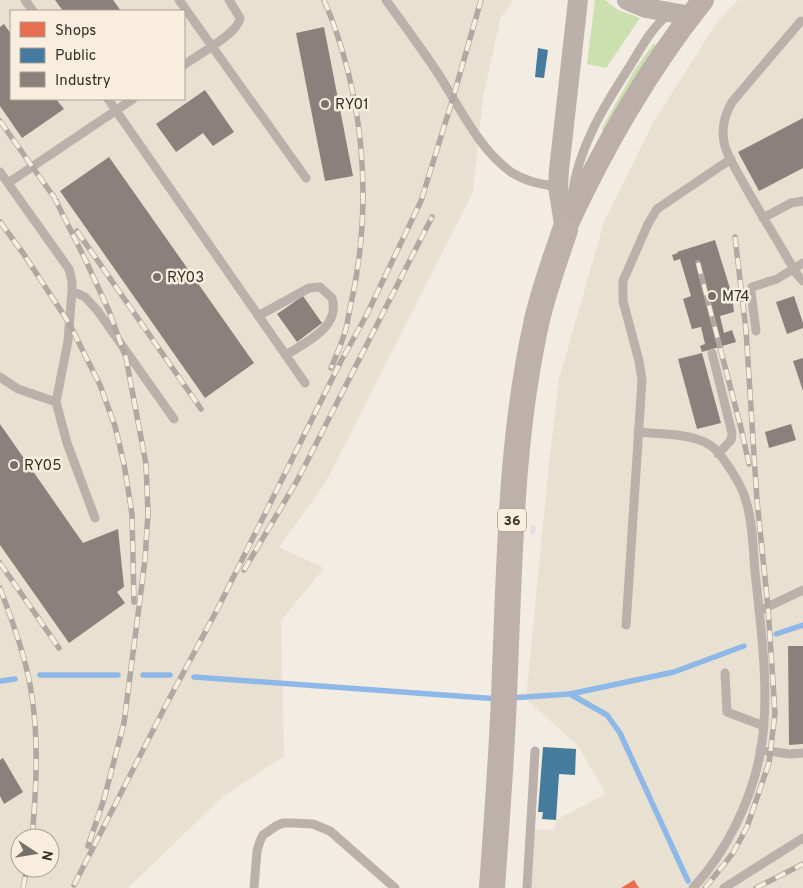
<svg xmlns="http://www.w3.org/2000/svg" width="803" height="888" font-family="Overpass,sans-serif">
  <rect width="100%" height="100%" fill="#f3ece3"/>
  <!-- industrial -->
  <path fill="#e8e1d1" fill-rule="evenodd" d="M 0,0 L 514,0 L 501,17 L 483,97 L 473,192 L 326,482 L 279,547 L 324,568 L 281,621 L 284,756 L 225,795 L 128,888 L 0,888 ZM 11,11 L 184,11 L 184,99 L 11,99 ZM 20,838 L 50,838 L 50,868 L 20,868 Z
    M 738,0 L 803,0 L 803,888 L 531,888 L 534,829 L 554,830 L 556,820 L 606,794 L 578,746 L 526,699 L 549,463 L 559,379 L 604,222 L 655,119 L 716,24 Z"/>
  <!-- green -->
  <path fill="#ccdfaf" d="M 595,0 L 605,0 L 618,10 L 640,18 L 606,68 L 587,64 Z
    M 653,44 L 656,45 L 656,47 L 603,133 L 602,128 L 634,71 Z"/>
  <!-- shops -->
  <path fill="#e76f51" d="M 634,880 L 639,888 L 621,888 Z"/>
  <!-- public -->
  <path fill="#457b9d" d="M 538,48 L 548,50 L 544,78 L 535,77 Z
    M 543,747 L 576,749 L 575,775 L 559,774 L 556,820 L 542,819 L 543,812 L 538,812 Z"/>
  <!-- industry -->
  <path fill="#8a817c" d="M 55,0 L 113,0 L 121,11 L 63,11 Z
    M 4,24 L 11,34 L 11,99 L 56,99 L 64,109 L 22,138 L 0,106 L 0,27 Z
    M 324,27 L 353,176 L 325,181 L 296,33 Z
    M 205,90 L 234,132 L 213,146 L 203,133 L 176,152 L 156,124 Z
    M 803,118 L 803,168 L 759,191 L 738,152 Z
    M 109,157 L 254,363 L 205,398 L 60,191 Z
    M 715,240 L 732,295 L 734,312 L 720,316 L 724,333 L 732,330 L 736,342 L 702,352 L 700,346 L 705,344 L 701,327 L 692,329 L 683,299 L 691,296 L 680,259 L 674,261 L 672,255 L 678,253 L 677,252 Z
    M 303,296 L 322,323 L 297,342 L 277,314 Z
    M 794,296 L 803,323 L 803,328 L 787,334 L 776,302 Z
    M 702,353 L 721,423 L 697,429 L 678,359 Z
    M 803,358 L 803,391 L 793,361 Z
    M 0,424 L 83,543 L 118,529 L 124,587 L 117,592 L 125,603 L 69,643 L 0,545 Z
    M 791,424 L 796,440 L 769,448 L 765,432 Z
    M 788,646 L 803,646 L 803,744 L 789,745 Z
    M 3,758 L 23,792 L 4,804 L 0,796 L 0,760 Z"/>
  <g fill="none" stroke-linecap="round" stroke-linejoin="round">
    <!-- stream -->
    <path stroke="#8db8e7" stroke-width="5.5" d="M 776,634 L 803,625
      M 40,675 L 118,675
      M 143,675 L 170,675
      M 194,677 L 499,699
      M 0,681 L 15,679
      M 570,694 L 607,715 L 620,733 L 688,881
      M 510,698 L 570,694 L 674,672 L 744,646"/>
  </g>
  <!-- building -->
  <path fill="#e7dde5" d="M 531,525 L 536,526 L 535,534 L 530,534 Z"/>
  <g fill="none" stroke-linecap="round" stroke-linejoin="round">
    <!-- service -->
    <path stroke="#bcb0ab" stroke-width="9" d="M 25,0 L 33,11
      M 179,0 L 306,178
      M 386,0 C 404,25 422,49 439,75 C 460,108 479,149 511,172 C 526,182 541,184 558,187
      M 801,21 L 732,102 C 725,114 721,127 724,142 C 726,154 734,166 740,177 C 758,210 778,241 796,273 L 803,281
      M 184,65 C 197,55 238,34 240,18 L 229,0
      M 108,99 L 305,383
      M 0,172 L 69,269 L 72,281 L 72,291 L 68,341 L 56,402 L 67,443 L 95,518
      M 8,183 L 133,99
      M 572,196 C 578,148 604,106 630,66 C 641,48 652,27 669,14
      M 763,218 L 791,203 L 803,201
      M 72,291 L 85,297 L 97,310 L 174,419
      M 258,316 L 309,288 L 320,287 L 332,298 C 341,327 306,342 286,355
      M 756,331 L 751,292 L 752,287 L 777,279 L 803,263
      M 712,353 L 732,433 L 731,440 L 718,454
      M 0,377 L 18,389 L 56,402
      M 638,432 C 660,434 699,433 715,449 C 726,461 742,485 746,501 C 753,523 753,549 755,572 C 761,628 771,699 760,754 C 751,802 726,852 693,888
      M 759,611 L 803,590
      M 626,625 L 642,380 L 639,361 L 623,301 L 623,281 L 648,224 L 657,209 L 731,159
      M 725,673 L 727,712 L 764,726
      M 760,750 L 790,754 L 803,753
      M 254,888 L 257,851 L 260,841 L 263,835 L 276,826 L 283,823 L 292,823 L 313,824 L 330,831 L 395,888
      M 527,888 L 535,751
      M 724,888 L 803,838"/>
    <!-- tertiary -->
    <path stroke="#bcb0ab" stroke-width="20" d="M 627,0 L 646,8 L 691,16
      M 565,230 L 558,187 L 559,170 L 578,0"/>
    <!-- secondary -->
    <path stroke="#bcaea8" stroke-width="22" d="M 565,230 C 601,151 649,67 703,0"/>
    <!-- primary -->
    <path stroke="#beb0aa" stroke-width="26" d="M 492,888 C 497,815 503,742 505,669 C 510,553 511,435 537,320 C 544,289 555,260 565,230"/>
    <defs>
      <path id="rail" d="M 324,0 C 364,94 373,200 352,299 C 349,310 348,322 345,332 C 341,345 336,356 331,368
        M 0,121 L 56,200
        M 53,195 L 86,261 L 109,311 L 126,358 L 146,464 L 148,513 L 145,560 L 124,723 L 104,799 L 88,846
        M 0,222 L 23,253 L 69,323 L 100,385 L 115,426 L 124,464 L 132,514 L 134,602
        M 77,231 L 201,409
        M 698,263 L 741,428 L 749,464
        M 0,563 L 59,648
        M 244,570 L 298,479 L 432,217
        M 0,588 C 13,623 27,660 32,697 C 39,744 36,792 32,838
        M 74,885 L 167,703 L 217,610 L 340,363 L 366,316 L 421,201 L 453,98 L 481,0
        M 23,888 L 27,868
        M 705,888 L 733,853 L 747,827 L 769,763 L 775,713 L 768,607 L 757,501 L 746,330 L 735,237
        M 756,888 L 803,864"/>
    </defs>
    <!-- rail casing -->
    <use href="#rail" stroke="#b1a8a2" stroke-width="5.5"/>
    <!-- rail -->
    <use href="#rail" stroke="#f9eddd" stroke-width="4" stroke-dasharray="11" stroke-linecap="butt"/>
  </g>
  <!-- markers -->
  <g fill="#76716a" stroke="#f9eddd" stroke-width="2">
    <circle cx="325" cy="104" r="5"/>
    <circle cx="157" cy="277" r="5"/>
    <circle cx="712" cy="296" r="5"/>
    <circle cx="14" cy="465" r="5"/>
  </g>
  <g text-anchor="middle" stroke-width="5" stroke-linejoin="round" paint-order="stroke">
    <!-- shield labels -->
    <rect fill="#f9eddd" stroke="#6e685f" stroke-width="1" x="498" y="508.5" width="28" height="23" rx="4"/>
    <g font-size="14" font-weight="bold" fill="#332f29">
      <text x="512" y="525">36</text>
    </g>
    <!-- poi labels -->
    <g font-size="15" fill="#332f29" stroke="#f9eddd" text-anchor="start">
      <text x="335" y="109">RY01</text>
      <text x="167" y="282">RY03</text>
      <text x="722" y="301">M74</text>
      <text x="24" y="470">RY05</text>
    </g>
  </g>
  <!-- legend -->
  <rect x="10" y="10" width="175" height="90" fill="#f9eddd" stroke="#aaa195"/>
  <rect x="20" y="22" width="25" height="15" fill="#e76f51" stroke="#aaa195"/>
  <text x="55" y="35" font-size="15" fill="#332f29">Shops</text>
  <rect x="20" y="48" width="25" height="15" fill="#457b9d" stroke="#aaa195"/>
  <text x="55" y="60" font-size="15" fill="#332f29">Public</text>
  <rect x="20" y="72" width="25" height="15" fill="#8a817c" stroke="#aaa195"/>
  <text x="55" y="85" font-size="15" fill="#332f29">Industry</text>
  <!-- north arrow -->
  <g transform="translate(35 853) rotate(102)"><circle r="24" fill="#f9eddd" stroke="#aaa195"/>
  <path d="M0-4L9 19L0 12L-9 19Z" fill="#76716a"/>
  <text y="-8" font-size="14" font-weight="bold" text-anchor="middle" fill="#332f29">N</text>
  </g>
</svg>
